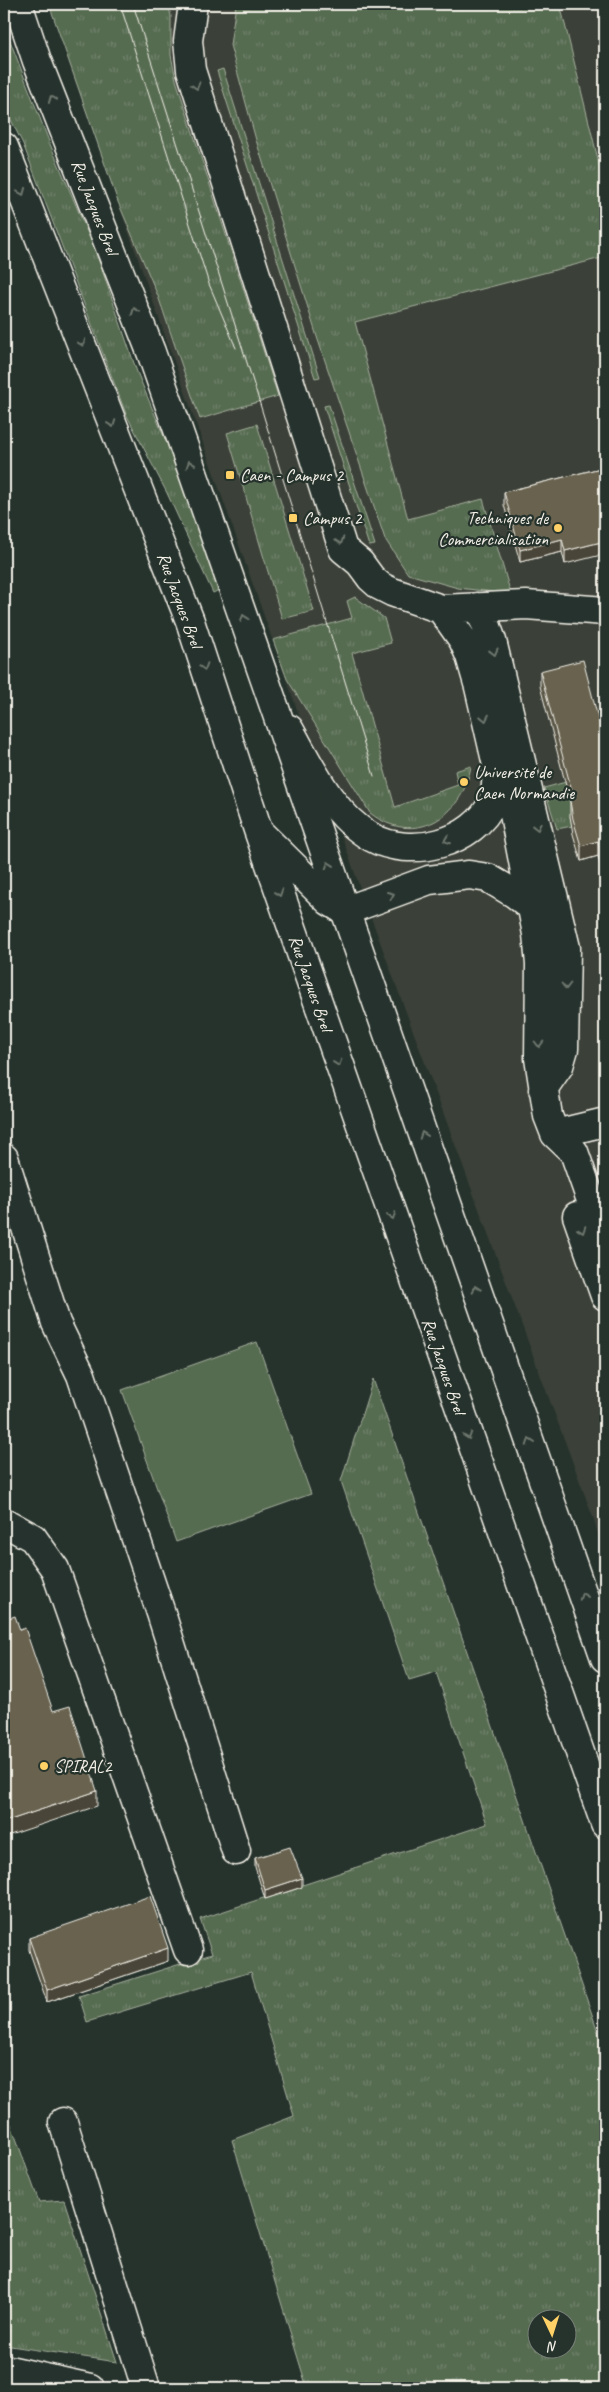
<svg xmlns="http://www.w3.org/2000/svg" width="609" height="2392" font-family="Caveat,sans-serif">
  <defs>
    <pattern id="grass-tufts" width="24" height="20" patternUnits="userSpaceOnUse" patternTransform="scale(1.25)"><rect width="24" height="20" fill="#566c51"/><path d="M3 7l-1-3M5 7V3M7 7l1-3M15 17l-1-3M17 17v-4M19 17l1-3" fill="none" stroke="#6f816a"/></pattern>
  </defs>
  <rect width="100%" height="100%" fill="#26332d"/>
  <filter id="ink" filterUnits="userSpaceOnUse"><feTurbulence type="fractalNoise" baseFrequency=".02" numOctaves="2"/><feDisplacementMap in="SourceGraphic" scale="10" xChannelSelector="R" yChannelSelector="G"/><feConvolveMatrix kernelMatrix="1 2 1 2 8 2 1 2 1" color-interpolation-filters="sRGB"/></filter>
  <g filter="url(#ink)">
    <!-- built -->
    <path fill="#3a4138" d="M 50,4 L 605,4 L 605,1558 L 594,1520 L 359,885 L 65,52 Z"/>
    <!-- grass -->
    <path fill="url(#grass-tufts)" stroke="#a5ae9c" fill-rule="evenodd" d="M 49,4 L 168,4 L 171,16 L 171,55 L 176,80 L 278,396 L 200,419 L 158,296 L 118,202 Z
      M 236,4 L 560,4 L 605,188 L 605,257 L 355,322 L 408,519 L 483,499 L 511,594 L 458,588 L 408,574 L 385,539 L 317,337 L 256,140 L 230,45 Z
      M 4,25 L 50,144 L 97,255 L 137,372 L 178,470 L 219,590 L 213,593 L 167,493 L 126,414 L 23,144 L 4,106 Z
      M 223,69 L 320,377 L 315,378 L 217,71 Z
      M 329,405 L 375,545 L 369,546 L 324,406 Z
      M 257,424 L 314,611 L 282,619 L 227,433 Z
      M 355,597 L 384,618 L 391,643 L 352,653 L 395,807 L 458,785 L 455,771 L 471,766 C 463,818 414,847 370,813 L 287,679 L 273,640 L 352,618 L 347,601 Z
      M 566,782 L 574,814 L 570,816 L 572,826 L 557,829 L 544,788 Z
      M 373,1379 L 605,2052 L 605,2388 L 307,2388 L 232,2140 L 294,2116 L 251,1972 L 87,2022 L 79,1996 L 212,1954 L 200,1919 L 487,1824 L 436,1672 L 409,1680 L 341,1481 ZM 536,2320 L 566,2320 L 566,2350 L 536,2350 Z
      M 4,2105 L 39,2202 L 64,2200 L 117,2362 L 4,2345 Z"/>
    <!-- green -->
    <path fill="#566c51" stroke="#a5ae9c" d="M 257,1342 L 311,1494 L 176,1542 L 122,1390 Z"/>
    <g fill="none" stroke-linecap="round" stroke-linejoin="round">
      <defs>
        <path id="minor" d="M 193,4 L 188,41 L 191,70 L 343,549 L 360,563 L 371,578 L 380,586 L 392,592 L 441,609 L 526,605 L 605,611
          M 477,607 L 486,624 L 492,641 L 566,948 L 564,1049 L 559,1066 L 543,1089
          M 441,609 L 463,640 L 470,656 L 479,687 L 497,765 L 513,809 L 537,934 L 540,964 L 539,1058 L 548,1116 L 555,1134 L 574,1152 L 605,1240
          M 289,729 C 310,766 332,815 371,837 C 410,859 474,844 493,801 C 497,790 496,778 497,767
          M 345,911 L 429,880 L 469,875 L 488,878 L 515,894 L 533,908
          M 555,1134 L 605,1122
          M 4,1158 L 56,1323 L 81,1375 L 161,1613 L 236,1851
          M 577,1216 L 605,1296
          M 4,1522 L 33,1538 L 55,1569 L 188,1950
          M 63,2122 L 146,2388
          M 4,2369 L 90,2388"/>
        <path id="major" d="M 18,4 L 37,61 L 151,352 L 605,1658
          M 4,147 L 190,621 L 258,830 L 605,1824
          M 262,835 L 329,901 L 345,911"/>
      </defs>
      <!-- minor casing -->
      <use href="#minor" stroke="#f4f1e8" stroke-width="31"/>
      <!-- major casing -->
      <use href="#major" stroke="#f4f1e8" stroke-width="31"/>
      <!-- minor -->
      <use href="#minor" stroke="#26332d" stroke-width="28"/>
      <!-- major -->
      <use href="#major" stroke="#26332d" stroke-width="28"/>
      <!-- tram -->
      <path stroke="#f4f1e8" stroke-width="1" d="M 120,4 L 209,284 L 236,348
        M 133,4 L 256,391 L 374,776"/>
    </g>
    <!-- wall -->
    <path fill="#595445" stroke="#f4f1e8" d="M 605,467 L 565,564 L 562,552 L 520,562 L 504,505 L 504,492 Z
      M 540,671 L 605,745 L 605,883 L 598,856 L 581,861 L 573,834 L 570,816 L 570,801 L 540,686 Z
      M 255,1858 L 302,1887 L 265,1899 L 255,1867 Z
      M 29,1938 L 168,1961 L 47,2002 L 29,1950 Z"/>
    <!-- shaded-wall -->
    <path fill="#484538" stroke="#f4f1e8" d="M 562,539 L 562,552 L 520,562 L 520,550 Z
      M 605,541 L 605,554 L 565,564 L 565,551 Z
      M 598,841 L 598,856 L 581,861 L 581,846 Z
      M 97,1791 L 97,1806 L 4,1837 L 4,1822 Z
      M 302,1878 L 302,1887 L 265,1899 L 265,1890 Z
      M 168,1948 L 168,1961 L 47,2002 L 47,1990 Z"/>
    <!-- building -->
    <path fill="#676250" stroke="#f4f1e8" d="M 605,467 L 605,541 L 565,551 L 562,539 L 520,550 L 504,492 Z
      M 583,660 L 605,745 L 605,868 L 598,841 L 581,846 L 573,819 L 570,801 L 574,799 L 540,671 Z
      M 15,1616 L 20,1630 L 25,1628 L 53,1711 L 70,1706 L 97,1791 L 4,1822 L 4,1620 Z
      M 290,1847 L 302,1878 L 265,1890 L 255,1858 Z
      M 150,1896 L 168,1948 L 47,1990 L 29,1938 Z"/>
    <!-- one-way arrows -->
    <defs><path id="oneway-chevron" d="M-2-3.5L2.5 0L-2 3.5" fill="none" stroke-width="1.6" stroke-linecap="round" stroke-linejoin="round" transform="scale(1.25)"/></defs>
    <g stroke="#6e766e">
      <use href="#oneway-chevron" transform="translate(196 86) rotate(73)"/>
      <use href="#oneway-chevron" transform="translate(52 99) rotate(-112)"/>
      <use href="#oneway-chevron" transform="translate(22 192) rotate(68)"/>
      <use href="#oneway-chevron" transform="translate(135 311) rotate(-111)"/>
      <use href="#oneway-chevron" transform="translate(82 343) rotate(69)"/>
      <use href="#oneway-chevron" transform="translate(112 424) rotate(70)"/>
      <use href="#oneway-chevron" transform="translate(190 464) rotate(-109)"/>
      <use href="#oneway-chevron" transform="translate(340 541) rotate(71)"/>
      <use href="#oneway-chevron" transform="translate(244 618) rotate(-109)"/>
      <use href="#oneway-chevron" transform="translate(494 652) rotate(76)"/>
      <use href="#oneway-chevron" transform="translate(204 667) rotate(72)"/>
      <use href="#oneway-chevron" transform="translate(485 718) rotate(79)"/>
      <use href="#oneway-chevron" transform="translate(537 827) rotate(76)"/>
      <use href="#oneway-chevron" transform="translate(447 840) rotate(159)"/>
      <use href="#oneway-chevron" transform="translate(329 865) rotate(-109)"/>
      <use href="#oneway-chevron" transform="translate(279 893) rotate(71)"/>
      <use href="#oneway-chevron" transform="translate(391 895) rotate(-23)"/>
      <use href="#oneway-chevron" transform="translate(566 986) rotate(90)"/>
      <use href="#oneway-chevron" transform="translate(539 1044) rotate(90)"/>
      <use href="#oneway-chevron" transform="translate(338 1063) rotate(71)"/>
      <use href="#oneway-chevron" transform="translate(423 1135) rotate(-109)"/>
      <use href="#oneway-chevron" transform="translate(392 1216) rotate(71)"/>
      <use href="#oneway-chevron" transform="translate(582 1230) rotate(71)"/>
      <use href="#oneway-chevron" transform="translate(476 1289) rotate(-109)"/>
      <use href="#oneway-chevron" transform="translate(468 1436) rotate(71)"/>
      <use href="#oneway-chevron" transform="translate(530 1442) rotate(-109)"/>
      <use href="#oneway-chevron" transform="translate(583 1596) rotate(-109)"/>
    </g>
  </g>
  <!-- markers -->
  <g fill="#ffd166" stroke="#26332d" stroke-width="2">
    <rect x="225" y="470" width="10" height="10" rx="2.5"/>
    <rect x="288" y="513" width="10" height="10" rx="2.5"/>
    <circle cx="558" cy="528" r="5"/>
    <circle cx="464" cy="782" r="5"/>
    <circle cx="44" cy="1766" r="5"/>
  </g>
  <g text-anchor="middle" stroke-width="4.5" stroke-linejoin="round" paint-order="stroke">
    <!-- street labels -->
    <g font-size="18" fill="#f4f1e8" stroke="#26332d">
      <text transform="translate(95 207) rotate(69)" y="6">Rue Jacques Brel</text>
      <text transform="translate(180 600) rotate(70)" y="6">Rue Jacques Brel</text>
      <text transform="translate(311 983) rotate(71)" y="6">Rue Jacques Brel</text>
      <text transform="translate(444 1366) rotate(71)" y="6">Rue Jacques Brel</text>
    </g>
    <!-- poi labels -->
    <g font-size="18" fill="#f4f1e8" stroke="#26332d" text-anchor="start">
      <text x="240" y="481">Caen - Campus 2</text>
      <text x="303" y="524">Campus 2</text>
      <text x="548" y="524" text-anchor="end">Techniques de<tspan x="548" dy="21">Commercialisation</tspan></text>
      <text x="474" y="778">Université de<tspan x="474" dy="21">Caen Normandie</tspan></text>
      <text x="54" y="1772">SPIRAL2</text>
    </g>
  </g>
  <!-- margin -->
  <rect width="609" height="2392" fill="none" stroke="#26332d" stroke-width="20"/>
  <rect x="10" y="10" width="589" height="2372" fill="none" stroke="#f4f1e8" stroke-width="2" filter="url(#ink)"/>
  <!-- north arrow -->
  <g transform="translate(552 2334) rotate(176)"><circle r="24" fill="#26332d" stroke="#787f78"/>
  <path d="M0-4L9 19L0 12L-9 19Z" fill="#ffd166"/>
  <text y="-8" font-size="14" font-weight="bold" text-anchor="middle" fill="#f4f1e8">N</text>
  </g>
</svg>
